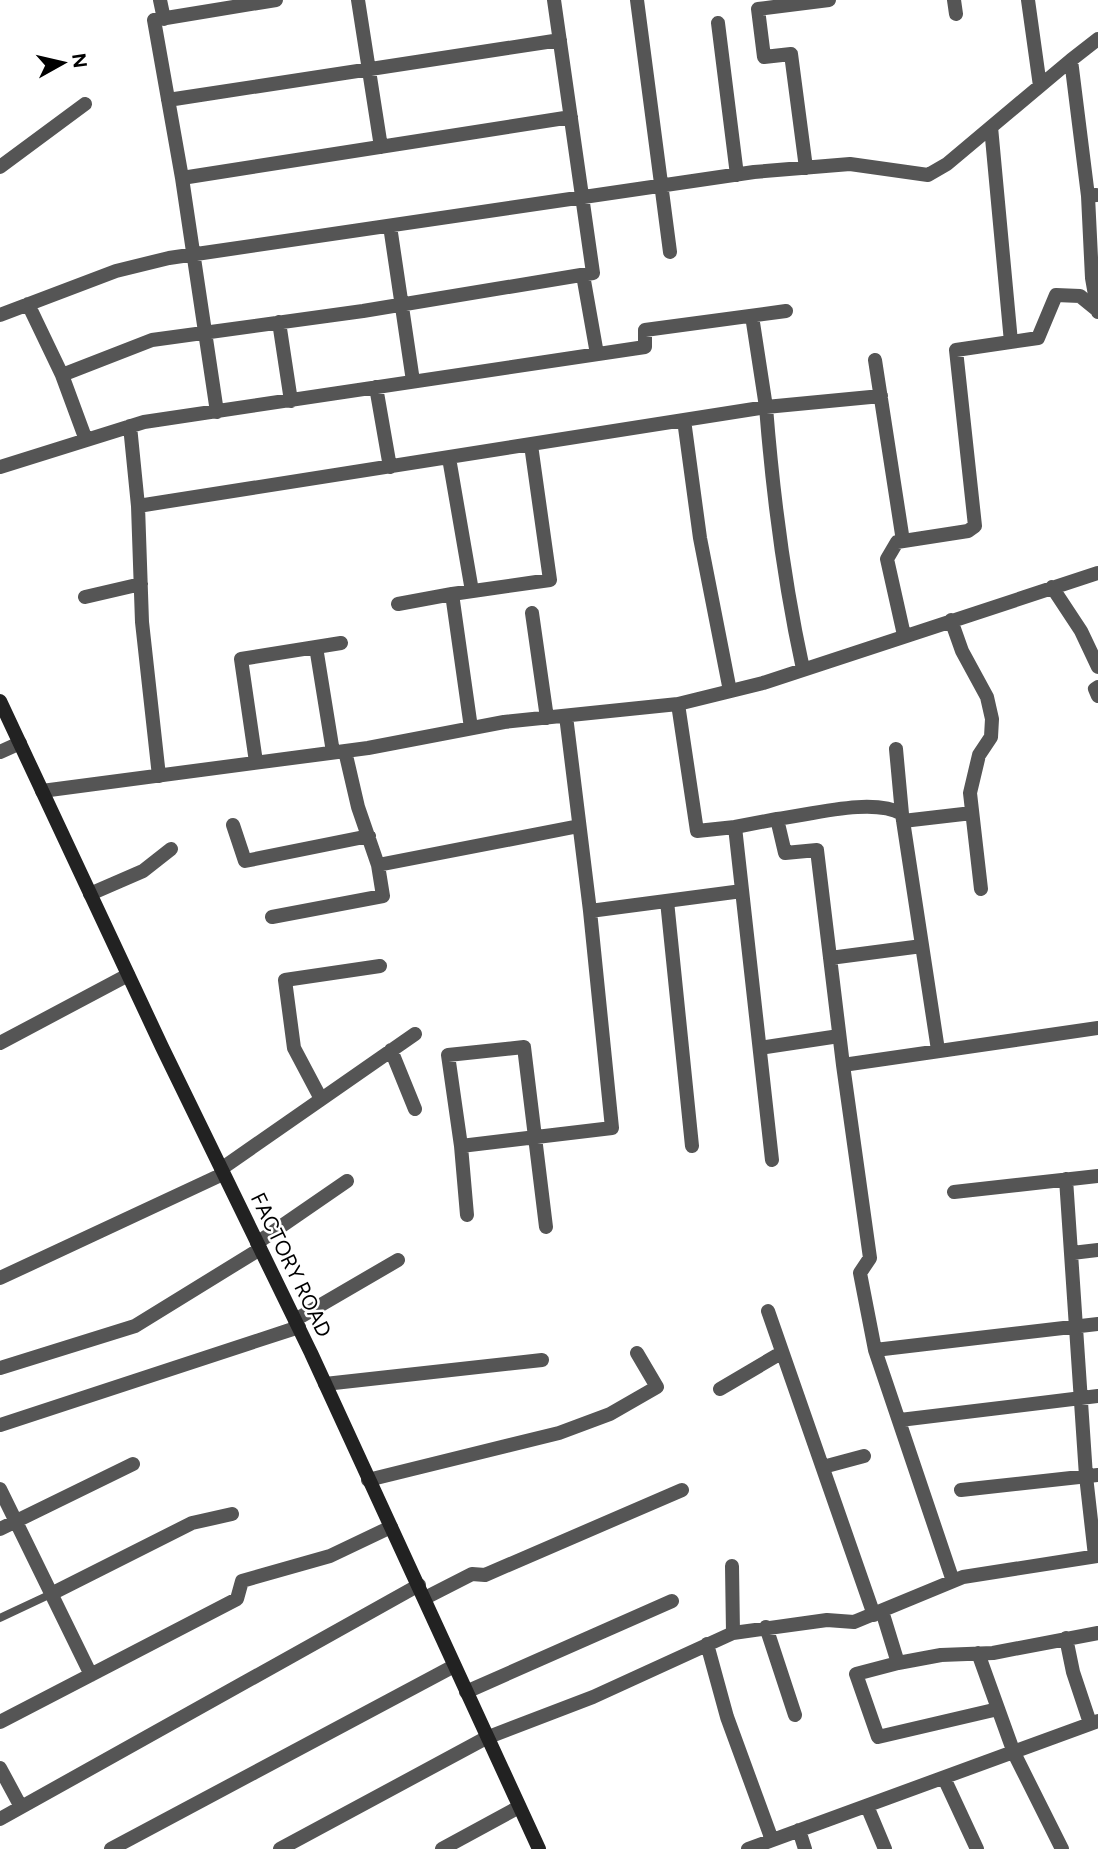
<svg xmlns="http://www.w3.org/2000/svg" width="1098" height="1849" font-family="Figtree,sans-serif">
  <rect width="100%" height="100%" fill="#fff"/>
  <g fill="none" stroke-linecap="round" stroke-linejoin="round">
    <!-- lane -->
    <path stroke="#555" stroke-width="8" d="M 0,1618 L 51,1594"/>
    <!-- street -->
    <path stroke="#555" stroke-width="14" d="M 160,0 L 164,19
      M 358,0 L 381,147
      M 637,0 L 670,252
      M 954,0 L 956,14
      M 1028,0 L 1040,86
      M 718,23 L 737,175
      M 168,100 L 560,40
      M 991,127 L 1011,342
      M 0,167 L 85,104
      M 806,168 L 791,54 L 764,57 L 758,9 L 829,0
      M 182,178 L 154,20 L 276,0
      M 1096,195 L 1088,196 L 1092,278 L 1098,312
      M 1088,196 L 1071,60 L 1098,39
      M 390,226 L 413,381
      M 583,275 L 597,354
      M 28,304 L 62,375 L 152,340 L 363,311 L 593,273 L 554,0
      M 0,315 L 116,271 L 169,258 L 754,172 L 850,164 L 928,175 L 947,164 L 1071,60
      M 279,322 L 291,401
      M 875,360 L 903,541
      M 62,375 L 86,440
      M 376,387 L 390,467
      M 217,412 L 182,178 L 571,117
      M 684,420 L 700,538 L 730,691
      M 130,426 L 138,506
      M 449,458 L 472,591
      M 0,467 L 144,422 L 645,347 L 645,330 L 786,311
      M 1052,587 L 1081,631 L 1098,667
      M 452,594 L 550,580 L 531,445
      M 85,597 L 141,584
      M 398,604 L 452,594 L 471,728
      M 532,613 L 547,718
      M 951,620 L 962,651 L 987,697 L 992,719 L 991,737 L 979,755 L 970,793 L 981,889
      M 904,635 L 887,559 L 897,542 L 968,531 L 975,526 L 956,350 L 1038,338 L 1056,295 L 1080,296 L 1096,309
      M 316,647 L 341,643
      M 803,669 C 784,582 773,496 766,407 L 881,396
      M 1098,687 L 1095,689 L 1098,696
      M 678,704 L 697,831 L 735,827
      M 566,716 L 590,911 L 742,891
      M 896,749 L 902,814
      M 345,751 L 358,807 L 378,865 L 579,826
      M 0,752 L 20,743
      M 256,762 L 241,659 L 316,647 L 333,752
      M 159,776 L 142,622 L 138,506 L 766,407 L 752,316
      M 42,791 L 368,748 L 504,722 L 678,704 L 763,683 L 1098,573
      M 903,821 L 972,813
      M 233,825 L 245,861 L 369,836
      M 90,894 L 143,871 L 171,849
      M 667,901 L 692,1146
      M 272,917 L 383,896 L 378,865
      M 830,958 L 922,946
      M 0,1043 L 128,975
      M 760,1048 L 839,1036
      M 391,1050 L 415,1109
      M 938,1050 L 902,814 C 873,797 810,815 777,819 L 785,853 L 817,850 L 843,1065 L 1098,1028
      M 843,1065 L 870,1258 L 860,1273 L 875,1350 L 953,1581
      M 321,1099 L 294,1048 L 285,980 L 380,966
      M 461,1146 L 448,1055 L 524,1047 L 546,1227
      M 772,1160 L 735,827 L 777,819
      M 221,1169 L 415,1034
      M 1066,1179 L 1086,1476 L 1095,1556
      M 954,1192 L 1098,1176
      M 467,1215 L 461,1146 L 612,1128 L 590,911
      M 257,1243 L 347,1181
      M 1072,1253 L 1098,1250
      M 0,1278 L 223,1174
      M 768,1311 L 874,1615
      M 295,1320 L 398,1260
      M 875,1350 L 1098,1324
      M 0,1368 L 135,1326 L 260,1249
      M 325,1384 L 542,1360
      M 720,1389 L 781,1353
      M 900,1420 L 1098,1396
      M 0,1425 L 299,1327
      M 823,1467 L 864,1456
      M 368,1480 L 559,1433 L 610,1414 L 657,1387 L 637,1353
      M 0,1489 L 91,1675
      M 961,1490 L 1098,1475
      M 0,1529 L 133,1464
      M 51,1594 L 192,1523 L 232,1514
      M 425,1598 L 472,1574 L 485,1575 L 682,1490
      M 882,1611 L 898,1663 L 941,1655 L 993,1653 L 1098,1633
      M 766,1627 L 795,1715
      M 733,1633 L 827,1620 L 854,1622 L 963,1577 L 1098,1556
      M 1066,1638 L 1073,1672 L 1090,1723
      M 707,1644 L 727,1717 L 772,1840
      M 978,1653 L 1014,1753 L 1062,1849
      M 898,1663 L 856,1674 L 878,1737 L 998,1709
      M 466,1692 L 672,1601
      M 0,1722 L 237,1599 L 242,1581 L 330,1556 L 391,1527
      M 0,1768 L 21,1807
      M 944,1778 L 977,1849
      M 867,1806 L 885,1849
      M 0,1819 L 419,1585
      M 799,1830 L 805,1849
      M 111,1849 L 454,1666
      M 280,1849 L 486,1738 L 593,1697 L 733,1633 L 732,1566
      M 442,1849 L 519,1807
      M 748,1849 L 1098,1721"/>
    <!-- secondary -->
    <path stroke="#222" stroke-width="14" d="M 0,701 L 162,1047 L 311,1353 L 539,1849"/>
  </g>
  <g text-anchor="middle" stroke-width="5" stroke-linejoin="round" paint-order="stroke">
    <!-- street labels -->
    <g font-size="21" fill="#000" stroke="#fff">
      <text transform="translate(291 1265) rotate(64)" y="7">FACTORY ROAD</text>
    </g>
  </g>
  <!-- north arrow -->
  <g transform="translate(63 63) rotate(82)" stroke="#ffffff" stroke-width="5" paint-order="stroke">
  <path d="M0-5L12 26L0 18L-12 26Z" fill="#000000"/>
  <text y="-10" font-size="19" font-weight="bold" text-anchor="middle" fill="#000000">N</text>
  </g>
</svg>
